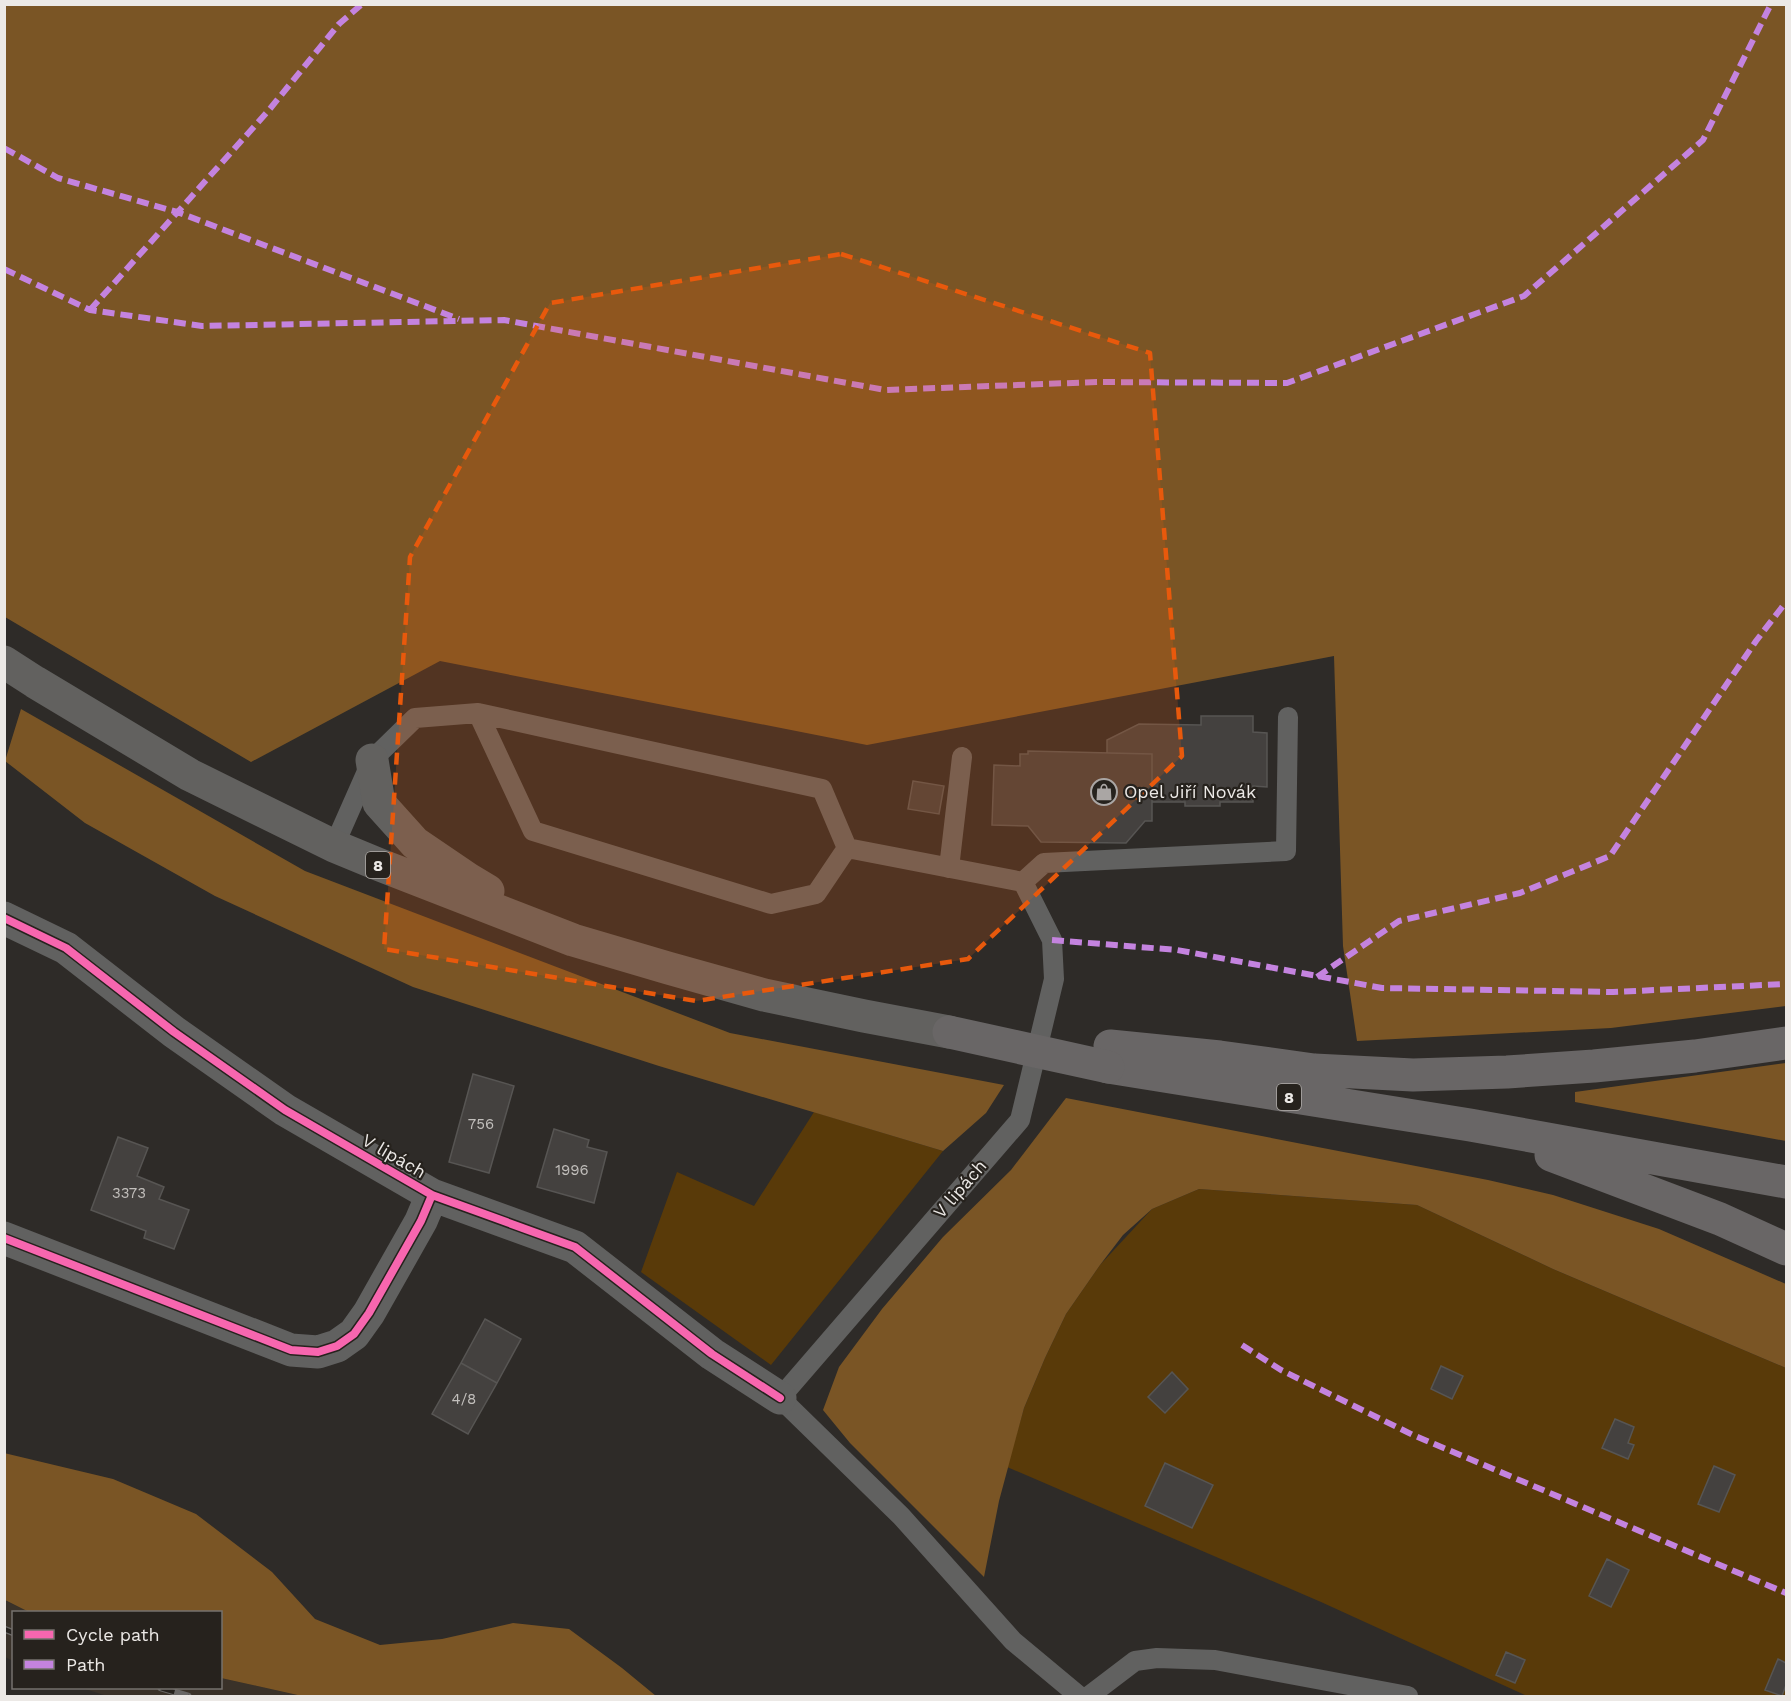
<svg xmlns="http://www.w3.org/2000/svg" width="1791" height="1701" font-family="'Work Sans',sans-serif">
  <rect width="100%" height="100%" fill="#2e2b28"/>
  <!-- built -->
  <path fill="#3a3229" d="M 4,1600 L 29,1612 L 14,1612 L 13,1661 L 5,1657 Z
    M 221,1678 L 302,1696 L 107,1696 L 82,1688 L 220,1688 Z"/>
  <!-- green -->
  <path fill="#593a09" d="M 814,1112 L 943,1151 L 771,1365 L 641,1272 L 677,1172 L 754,1206 Z
    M 1199,1189 L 1417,1205 L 1553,1269 L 1786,1368 L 1786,1696 L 1527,1696 L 1321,1602 L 1007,1467 L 1024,1408 L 1045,1358 L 1066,1314 L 1100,1265 L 1152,1209 Z"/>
  <!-- forest -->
  <path fill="#7a5525" d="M 5,4 L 1786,5 L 1786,1006 L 1611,1028 L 1357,1041 L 1343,946 L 1334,656 L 867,745 L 440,661 L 251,762 L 5,617 Z
    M 21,709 L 305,871 L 730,1033 L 1004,1085 L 986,1113 L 943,1151 L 659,1066 L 413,987 L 215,896 L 85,823 L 5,761 Z
    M 1786,1063 L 1786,1141 L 1575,1102 L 1575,1092 Z
    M 1066,1098 L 1488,1180 L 1553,1195 L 1659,1229 L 1786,1284 L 1786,1368 L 1553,1269 L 1417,1205 L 1199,1189 L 1152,1209 L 1123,1235 L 1100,1265 L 1066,1314 L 1045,1358 L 1024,1408 L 999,1501 L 984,1577 L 850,1443 L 823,1410 L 839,1367 L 882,1309 L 943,1237 L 1011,1170 Z
    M 4,1453 L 113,1479 L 196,1514 L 272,1572 L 315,1619 L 380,1645 L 442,1639 L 513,1623 L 569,1629 L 622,1668 L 656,1696 L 302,1696 L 221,1678 L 220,1612 L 29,1612 L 5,1600 Z"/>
  <!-- building -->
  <path fill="#44413f" stroke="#575553" stroke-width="1.5" d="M 1201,716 L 1253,716 L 1253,732 L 1267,733 L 1267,787 L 1253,786 L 1253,802 L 1220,802 L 1220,806 L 1185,806 L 1185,802 L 1152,802 L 1152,754 L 1107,753 L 1107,740 L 1139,724 L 1201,725 Z
    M 1028,751 L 1152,754 L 1152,821 L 1145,821 L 1126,843 L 1041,842 L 1028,826 L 992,825 L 994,765 L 1020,766 L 1020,754 L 1028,754 Z
    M 913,781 L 944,786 L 939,814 L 908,809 Z
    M 473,1074 L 514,1086 L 489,1173 L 449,1162 Z
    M 554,1129 L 589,1140 L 587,1147 L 607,1152 L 594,1203 L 537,1187 Z
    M 118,1137 L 148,1148 L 137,1176 L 164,1187 L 159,1199 L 189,1210 L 174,1249 L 144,1238 L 146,1231 L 91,1210 Z
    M 485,1319 L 521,1339 L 497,1383 L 461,1363 Z
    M 461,1363 L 497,1383 L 468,1434 L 432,1414 Z
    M 1441,1366 L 1463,1376 L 1452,1399 L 1431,1389 Z
    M 1172,1372 L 1188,1389 L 1165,1413 L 1148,1397 Z
    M 1615,1419 L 1634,1427 L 1628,1443 L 1634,1445 L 1628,1459 L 1602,1448 Z
    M 1165,1463 L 1213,1485 L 1192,1528 L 1145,1506 Z
    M 1714,1466 L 1735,1475 L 1719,1512 L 1698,1504 Z
    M 1607,1559 L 1629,1570 L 1611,1607 L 1589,1596 Z
    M 1506,1652 L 1525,1660 L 1515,1683 L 1496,1675 Z
    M 1778,1659 L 1786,1663 L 1786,1685 L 1782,1696 L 1765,1690 Z"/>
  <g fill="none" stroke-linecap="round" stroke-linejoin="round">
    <!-- lane -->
    <path stroke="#616160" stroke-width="20" d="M 478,713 L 533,831 L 771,904 L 816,894 L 847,848
      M 334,846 L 372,760 L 415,718 L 478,713 L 822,789 L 847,848 L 1023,882 L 1052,940 L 1054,979 L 1020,1120 L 780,1398 L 901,1516 L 1013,1641 L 1079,1696
      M 949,868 L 962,757
      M 1023,882 L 1044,863 L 1286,851 L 1288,717
      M 1089,1696 L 1135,1661 L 1157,1658 L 1215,1660 L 1408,1696"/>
    <!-- street -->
    <path stroke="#616160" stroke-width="33" d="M 4,918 L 66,948 L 174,1032 L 285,1110 L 432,1195 L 575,1247 L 712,1354 L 780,1398
      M 4,1238 L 291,1350 L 318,1352 L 337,1346 L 354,1334 L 369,1313 L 421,1221 L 432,1195"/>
    <!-- primary -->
    <path stroke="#62615f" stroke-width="33" d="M 4,662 L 35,682 L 190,775 L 334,846 L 380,865 L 573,940 L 668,968 L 764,995 L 864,1016 L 949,1032
      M 372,760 L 379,803 L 415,843 L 468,879 L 488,891"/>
    <!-- highway -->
    <path stroke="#696666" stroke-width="33" d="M 1110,1046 L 1220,1057 L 1314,1070 L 1413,1075 L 1507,1072 L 1594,1066 L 1695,1056 L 1786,1043
      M 1108,1067 L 1470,1125 L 1786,1182
      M 1551,1155 L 1720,1219 L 1786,1249"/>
    <defs>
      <path id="rail" d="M 4,1629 L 14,1633
        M 161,1688 L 188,1696"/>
    </defs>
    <!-- rail casing -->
    <use href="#rail" stroke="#686664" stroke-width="7"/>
    <!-- rail -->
    <use href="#rail" stroke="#26221d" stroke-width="4.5" stroke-dasharray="14" stroke-linecap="butt"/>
    <!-- highway-bridge -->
    <path stroke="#696666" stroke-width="33" d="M 949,1032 L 1108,1067"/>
    <!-- quiet -->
    <path stroke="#c483df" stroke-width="6" stroke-dasharray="12 6" stroke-linecap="butt" d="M 4,148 L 58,178 L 177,212 L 459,319
      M 4,269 L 90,310 L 202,326 L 504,320 L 885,390 L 1097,382 L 1287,383 L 1524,296 L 1703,140 L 1771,4
      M 90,310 L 269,110 L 339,24 L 362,4
      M 1052,940 L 1177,950 L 1382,988 L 1613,992 L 1786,984
      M 1317,977 L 1399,921 L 1520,893 L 1610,856 L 1756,641 L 1786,602
      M 1242,1345 L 1281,1370 L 1413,1435 L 1786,1593"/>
    <defs>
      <path id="cycleway" d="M 4,918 L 66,948 L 174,1032 L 285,1110 L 432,1195 L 575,1247 L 712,1354 L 780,1398
        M 4,1238 L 291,1350 L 318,1352 L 337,1346 L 354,1334 L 369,1313 L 421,1221 L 432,1195"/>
    </defs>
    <!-- cycleway casing -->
    <use href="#cycleway" stroke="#26221d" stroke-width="11"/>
    <!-- cycleway -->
    <use href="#cycleway" stroke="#f766af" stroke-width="8"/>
  </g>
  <!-- marked area -->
  <path fill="#e8590c" fill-opacity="0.2" stroke="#e8590c" stroke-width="4.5" stroke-dasharray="12 8" stroke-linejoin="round" d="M 841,254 L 1150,353 L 1182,756 L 968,959 L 696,1001 L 384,949 L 410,557 L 550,303 Z"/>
  <!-- icons -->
  <defs>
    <symbol id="shop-ring" viewBox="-11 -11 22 22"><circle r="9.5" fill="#26221d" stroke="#aaa6a4" stroke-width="1.5"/><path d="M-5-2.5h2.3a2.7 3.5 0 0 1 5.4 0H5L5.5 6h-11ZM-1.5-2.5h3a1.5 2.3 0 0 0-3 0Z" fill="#aaa6a4"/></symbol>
  </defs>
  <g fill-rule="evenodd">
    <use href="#shop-ring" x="1089" y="777" width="30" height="30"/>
  </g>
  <g text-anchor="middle" stroke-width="4.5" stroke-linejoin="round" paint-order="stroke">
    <!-- number labels -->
    <g font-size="15" fill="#c2bfbc">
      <text x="481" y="1129">756</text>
      <text x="572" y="1175">1996</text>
      <text x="129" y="1198">3373</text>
      <text x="464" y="1404">4/8</text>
    </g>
    <!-- shield labels -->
    <g fill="#26221d" stroke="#b1adaa" stroke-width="1.5">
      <rect x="366" y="852" width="24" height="26" rx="4.5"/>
      <rect x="1277" y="1084" width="24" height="26" rx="4.5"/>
    </g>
    <g font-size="16" font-weight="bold" fill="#ece9e6">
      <text x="378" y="871">8</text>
      <text x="1289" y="1103">8</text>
    </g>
    <!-- poi labels -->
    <g font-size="18" fill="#ece9e6" stroke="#26221d" text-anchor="start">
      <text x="1124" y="798">Opel Jiří Novák</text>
    </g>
    <!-- street labels -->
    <g font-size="18" fill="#ece9e6" stroke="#26221d">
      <text transform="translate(394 1156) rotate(30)" y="6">V lipách</text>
      <text transform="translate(960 1189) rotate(-49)" y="6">V lipách</text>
    </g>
  </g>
  <!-- border -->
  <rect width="1791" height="1701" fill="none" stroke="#ece9e6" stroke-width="12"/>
  <!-- legend -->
  <rect x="12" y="1611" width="210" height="78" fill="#26221d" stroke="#75726d" stroke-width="1.5"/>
  <rect x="24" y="1630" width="30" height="9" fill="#f766af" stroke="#75726d" stroke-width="1.5"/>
  <text x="66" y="1641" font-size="18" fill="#ece9e6">Cycle path</text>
  <rect x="24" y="1660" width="30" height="9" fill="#c483df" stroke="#75726d" stroke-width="1.5"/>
  <text x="66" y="1671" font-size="18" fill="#ece9e6">Path</text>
</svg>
